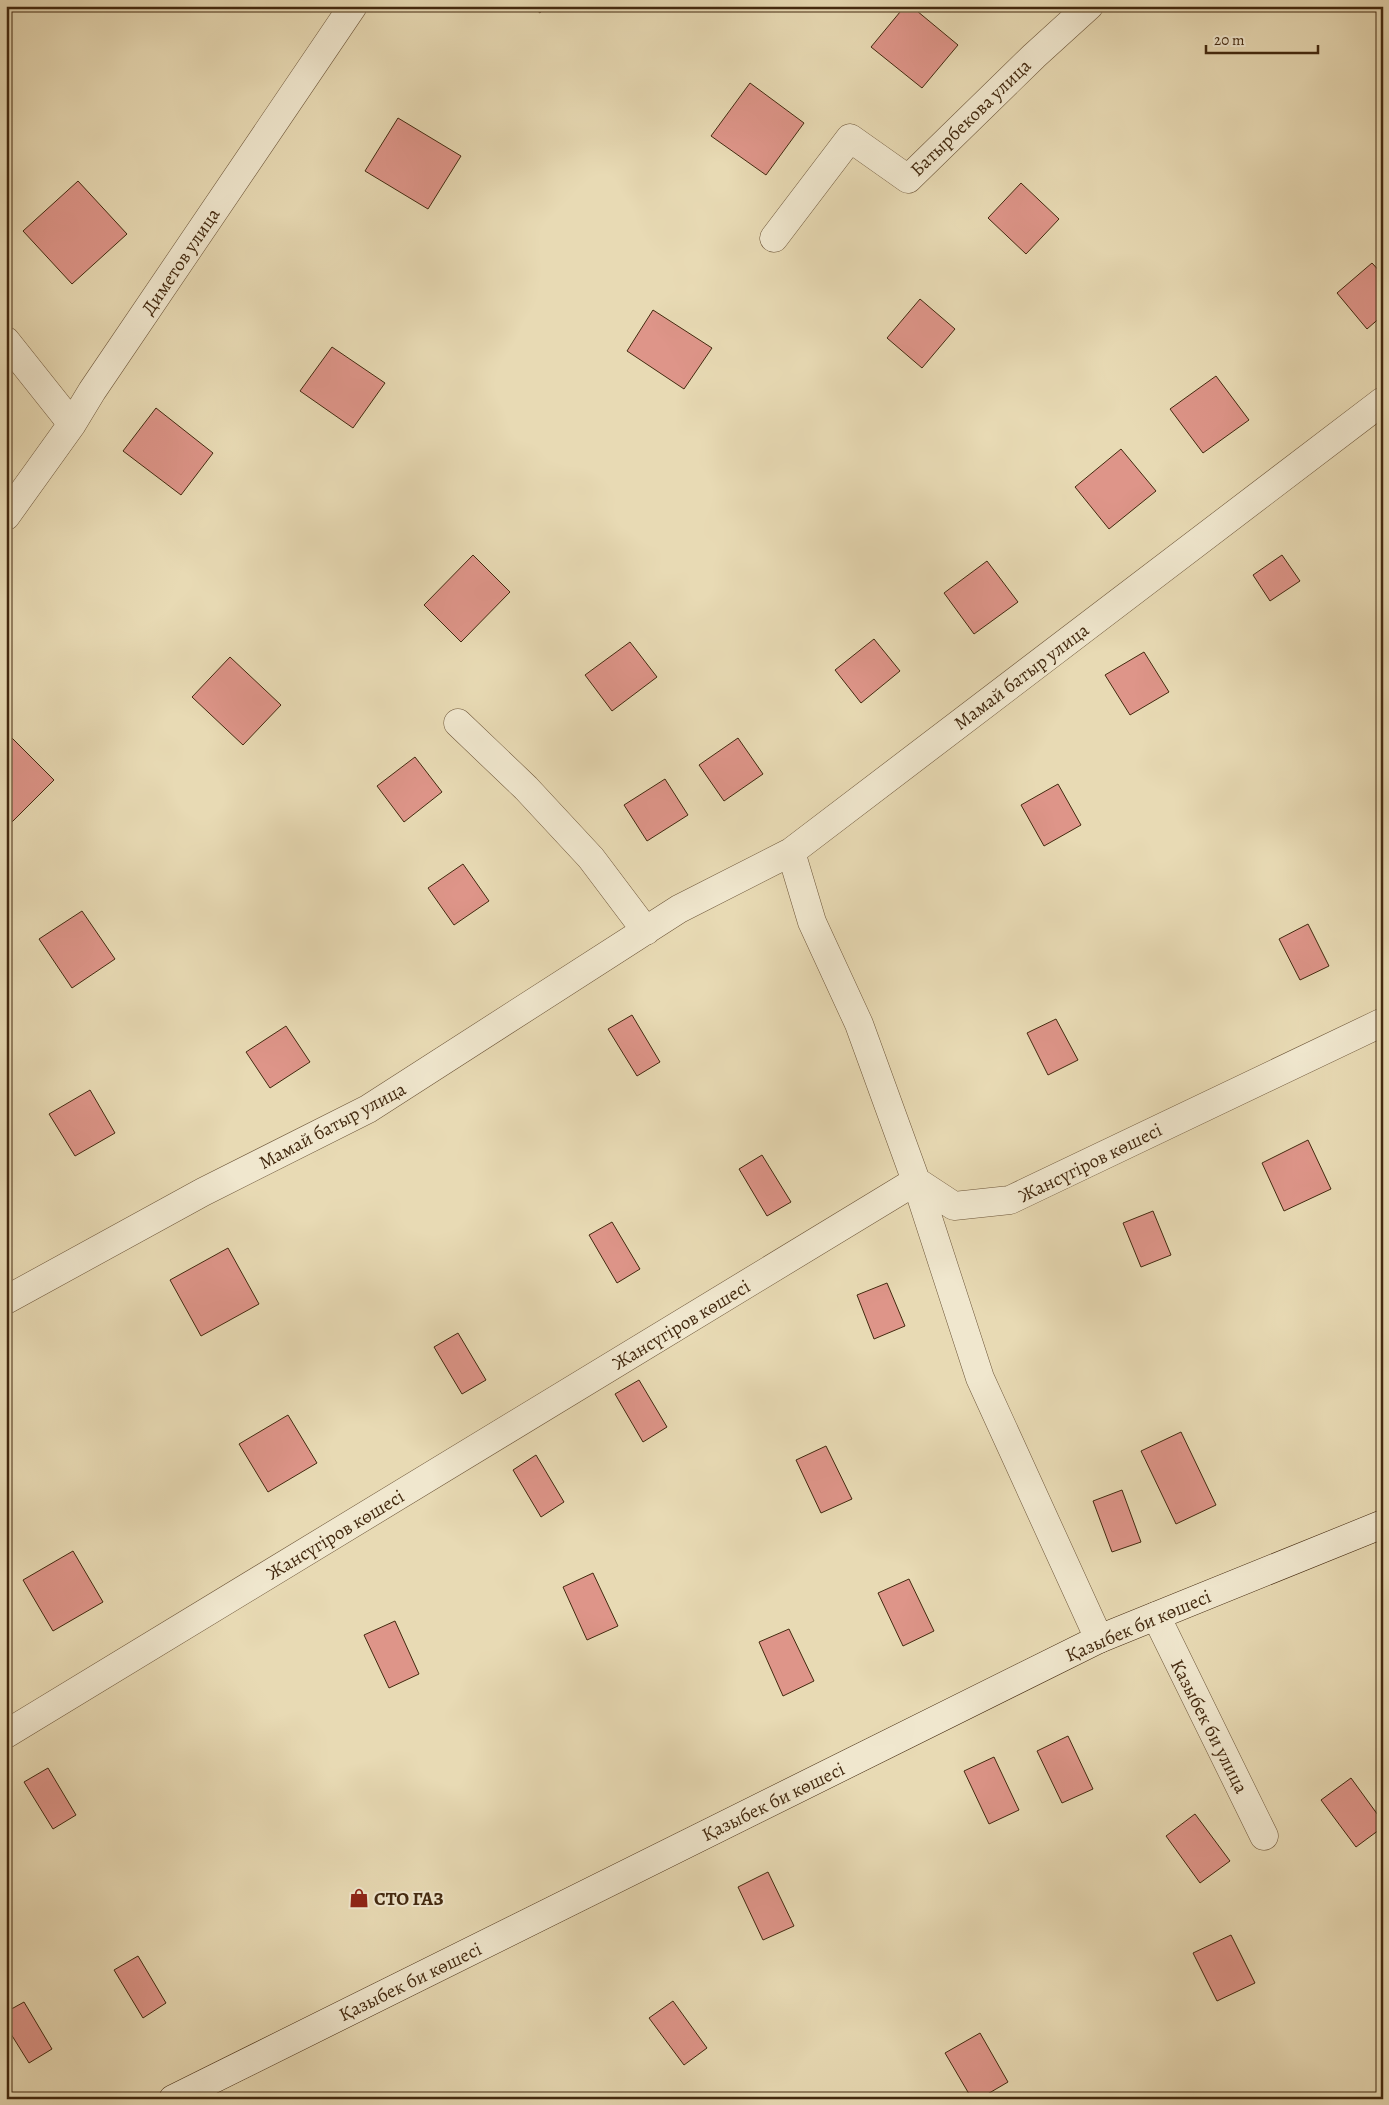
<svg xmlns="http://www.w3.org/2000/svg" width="1389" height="2105" font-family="Alegreya,serif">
  <rect width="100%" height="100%" fill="#e8dab4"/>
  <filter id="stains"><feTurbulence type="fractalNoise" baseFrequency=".004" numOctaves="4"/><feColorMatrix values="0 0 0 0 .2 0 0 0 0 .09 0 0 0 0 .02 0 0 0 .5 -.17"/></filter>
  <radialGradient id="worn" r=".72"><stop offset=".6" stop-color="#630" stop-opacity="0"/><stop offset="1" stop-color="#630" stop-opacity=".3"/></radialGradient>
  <!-- building -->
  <path fill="#de9589" stroke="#43290f" d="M 531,6 L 545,6 L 540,13 Z
    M 905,6 L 911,6 L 958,45 L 922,88 L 871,47 Z
    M 750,83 L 804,123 L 766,175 L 711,136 Z
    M 398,118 L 461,156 L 428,209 L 365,171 Z
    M 78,181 L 127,234 L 72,284 L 23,231 Z
    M 1021,183 L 1059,219 L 1026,254 L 988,218 Z
    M 1372,263 L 1383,275 L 1383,315 L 1367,329 L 1337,293 Z
    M 920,299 L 955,329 L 922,368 L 887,338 Z
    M 653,310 L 712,348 L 684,389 L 627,351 Z
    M 332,347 L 385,383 L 353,428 L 300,391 Z
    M 1216,376 L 1249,420 L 1203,453 L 1170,409 Z
    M 156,408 L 213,453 L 181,495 L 123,451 Z
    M 1121,449 L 1156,491 L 1109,529 L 1075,487 Z
    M 473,555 L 510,592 L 461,642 L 424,605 Z
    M 1282,555 L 1300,581 L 1270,601 L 1253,575 Z
    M 987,561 L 1018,602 L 974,634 L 944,593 Z
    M 874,639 L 900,671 L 861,703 L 835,670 Z
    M 630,642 L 657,677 L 612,711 L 585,675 Z
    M 1144,652 L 1169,692 L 1130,715 L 1105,675 Z
    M 230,657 L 281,705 L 243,745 L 192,697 Z
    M 6,732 L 54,780 L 6,828 Z
    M 738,738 L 763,774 L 724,801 L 699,765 Z
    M 415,757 L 442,792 L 404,822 L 377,786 Z
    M 665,779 L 688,815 L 647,841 L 624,805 Z
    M 1058,784 L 1081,825 L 1044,846 L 1021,805 Z
    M 463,864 L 489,901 L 454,925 L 428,888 Z
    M 82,911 L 115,959 L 72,988 L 39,939 Z
    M 1308,924 L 1329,966 L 1300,980 L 1279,939 Z
    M 632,1015 L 660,1062 L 637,1076 L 608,1029 Z
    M 1056,1019 L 1078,1060 L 1048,1075 L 1027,1033 Z
    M 286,1026 L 310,1062 L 270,1088 L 246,1052 Z
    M 90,1090 L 115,1133 L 75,1156 L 49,1114 Z
    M 1308,1140 L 1331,1189 L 1284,1211 L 1262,1163 Z
    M 762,1155 L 791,1202 L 767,1216 L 739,1169 Z
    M 1153,1211 L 1171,1255 L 1141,1267 L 1123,1223 Z
    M 612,1222 L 640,1269 L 617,1283 L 589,1235 Z
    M 228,1248 L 259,1304 L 201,1336 L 170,1280 Z
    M 887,1283 L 905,1326 L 874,1339 L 857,1295 Z
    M 458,1333 L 486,1380 L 462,1394 L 434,1347 Z
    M 639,1380 L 667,1427 L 643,1442 L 615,1394 Z
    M 288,1415 L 317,1463 L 268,1492 L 239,1444 Z
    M 1181,1432 L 1216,1505 L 1176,1524 L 1141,1451 Z
    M 826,1446 L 852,1499 L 821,1513 L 796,1460 Z
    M 536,1455 L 564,1502 L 541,1517 L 513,1470 Z
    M 1122,1490 L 1141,1542 L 1112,1552 L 1093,1501 Z
    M 73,1551 L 103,1602 L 53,1631 L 23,1580 Z
    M 593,1573 L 618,1626 L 587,1640 L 563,1587 Z
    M 909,1579 L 934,1631 L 903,1646 L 878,1593 Z
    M 395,1621 L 419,1674 L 389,1688 L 364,1635 Z
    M 789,1629 L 814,1681 L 783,1696 L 759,1642 Z
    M 1068,1736 L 1093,1789 L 1062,1803 L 1037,1751 Z
    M 994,1757 L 1019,1810 L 989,1824 L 964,1771 Z
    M 48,1768 L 76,1815 L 53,1829 L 24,1782 Z
    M 1351,1778 L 1383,1822 L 1383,1827 L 1356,1847 L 1321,1800 Z
    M 1195,1814 L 1230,1861 L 1200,1883 L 1166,1836 Z
    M 768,1872 L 794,1926 L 763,1940 L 738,1887 Z
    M 1231,1935 L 1255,1983 L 1217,2001 L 1193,1953 Z
    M 138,1956 L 166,2003 L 143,2018 L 114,1970 Z
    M 673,2001 L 707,2048 L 684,2065 L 649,2018 Z
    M 24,2002 L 52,2049 L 29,2063 L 6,2026 L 6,2012 Z
    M 980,2033 L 1008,2082 L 979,2099 L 972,2099 L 945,2053 Z"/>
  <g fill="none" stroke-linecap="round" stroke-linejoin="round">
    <defs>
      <path id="street" d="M 774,238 L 850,138 L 908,179 L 1034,56 L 1089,6
        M 6,341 L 72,424
        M 6,516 L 72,424 L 92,391 L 353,6
        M 458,723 L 526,788 L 591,858 L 646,931
        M 791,852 L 812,922 L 859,1024 L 916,1181 L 980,1378 L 1099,1639
        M 6,1300 L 203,1192 L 368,1109 L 679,909 L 791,852 L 1383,401
        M 1156,1616 L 1264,1836
        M 6,1734 L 916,1181 L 954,1206 L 1010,1200 L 1383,1022"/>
      <path id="secondary" d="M 173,2099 L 1099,1639 L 1383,1524"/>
    </defs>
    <!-- street casing -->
    <use href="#street" stroke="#6c5538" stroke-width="29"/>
    <!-- secondary casing -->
    <use href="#secondary" stroke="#43290f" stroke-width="29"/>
    <!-- street -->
    <use href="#street" stroke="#f0e7ce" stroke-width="28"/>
    <!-- secondary -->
    <use href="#secondary" stroke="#f0e7ce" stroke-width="28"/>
  </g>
  <!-- icons -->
  <defs>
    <symbol id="shop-bare" viewBox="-9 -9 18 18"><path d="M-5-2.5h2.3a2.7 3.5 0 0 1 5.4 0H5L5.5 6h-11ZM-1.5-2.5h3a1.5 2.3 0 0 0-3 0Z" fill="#8f2418" stroke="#f0e7ce" stroke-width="2.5" paint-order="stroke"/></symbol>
  </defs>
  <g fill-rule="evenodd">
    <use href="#shop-bare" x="345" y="1884" width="28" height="28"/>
  </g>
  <g text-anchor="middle" stroke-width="4" stroke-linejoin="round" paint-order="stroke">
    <!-- street labels -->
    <g font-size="19" fill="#43290f" stroke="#f0e7ce">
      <text transform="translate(970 117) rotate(-44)" y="7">Батырбекова улица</text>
      <text transform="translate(180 261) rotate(-56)" y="7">Диметов улица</text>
      <text transform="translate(1021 676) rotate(-37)" y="7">Мамай батыр улица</text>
      <text transform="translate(332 1125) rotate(-28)" y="7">Мамай батыр улица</text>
      <text transform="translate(1090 1162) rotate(-26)" y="7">Жансүгіров көшесі</text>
      <text transform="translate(681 1324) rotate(-31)" y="7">Жансүгіров көшесі</text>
      <text transform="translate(335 1534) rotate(-31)" y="7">Жансүгіров көшесі</text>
      <text transform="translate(1138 1625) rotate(-23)" y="7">Қазыбек би көшесі</text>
      <text transform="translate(1210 1726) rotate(63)" y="7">Казыбек би улица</text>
      <text transform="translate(773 1801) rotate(-26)" y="7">Қазыбек би көшесі</text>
      <text transform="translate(410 1981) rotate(-26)" y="7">Қазыбек би көшесі</text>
    </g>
    <!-- poi labels -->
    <g font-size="19" font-weight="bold" fill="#43290f" stroke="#f0e7ce" text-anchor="start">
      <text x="374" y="1905">СТО ГАЗ</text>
    </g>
  </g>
  <!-- margin -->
  <rect width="1389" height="2105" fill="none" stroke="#e8dab4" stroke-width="25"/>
  <rect x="8" y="8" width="1374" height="2090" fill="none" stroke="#43290f" stroke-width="2.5"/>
  <rect x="12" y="12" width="1364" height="2080" fill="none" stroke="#43290f"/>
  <!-- scale -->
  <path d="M1206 45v8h112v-8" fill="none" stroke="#43290f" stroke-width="2.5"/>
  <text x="1214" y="45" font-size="15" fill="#43290f" stroke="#f0e7ce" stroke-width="4" paint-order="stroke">20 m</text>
  <rect width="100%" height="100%" filter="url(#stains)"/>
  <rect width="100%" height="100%" fill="url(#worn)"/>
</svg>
